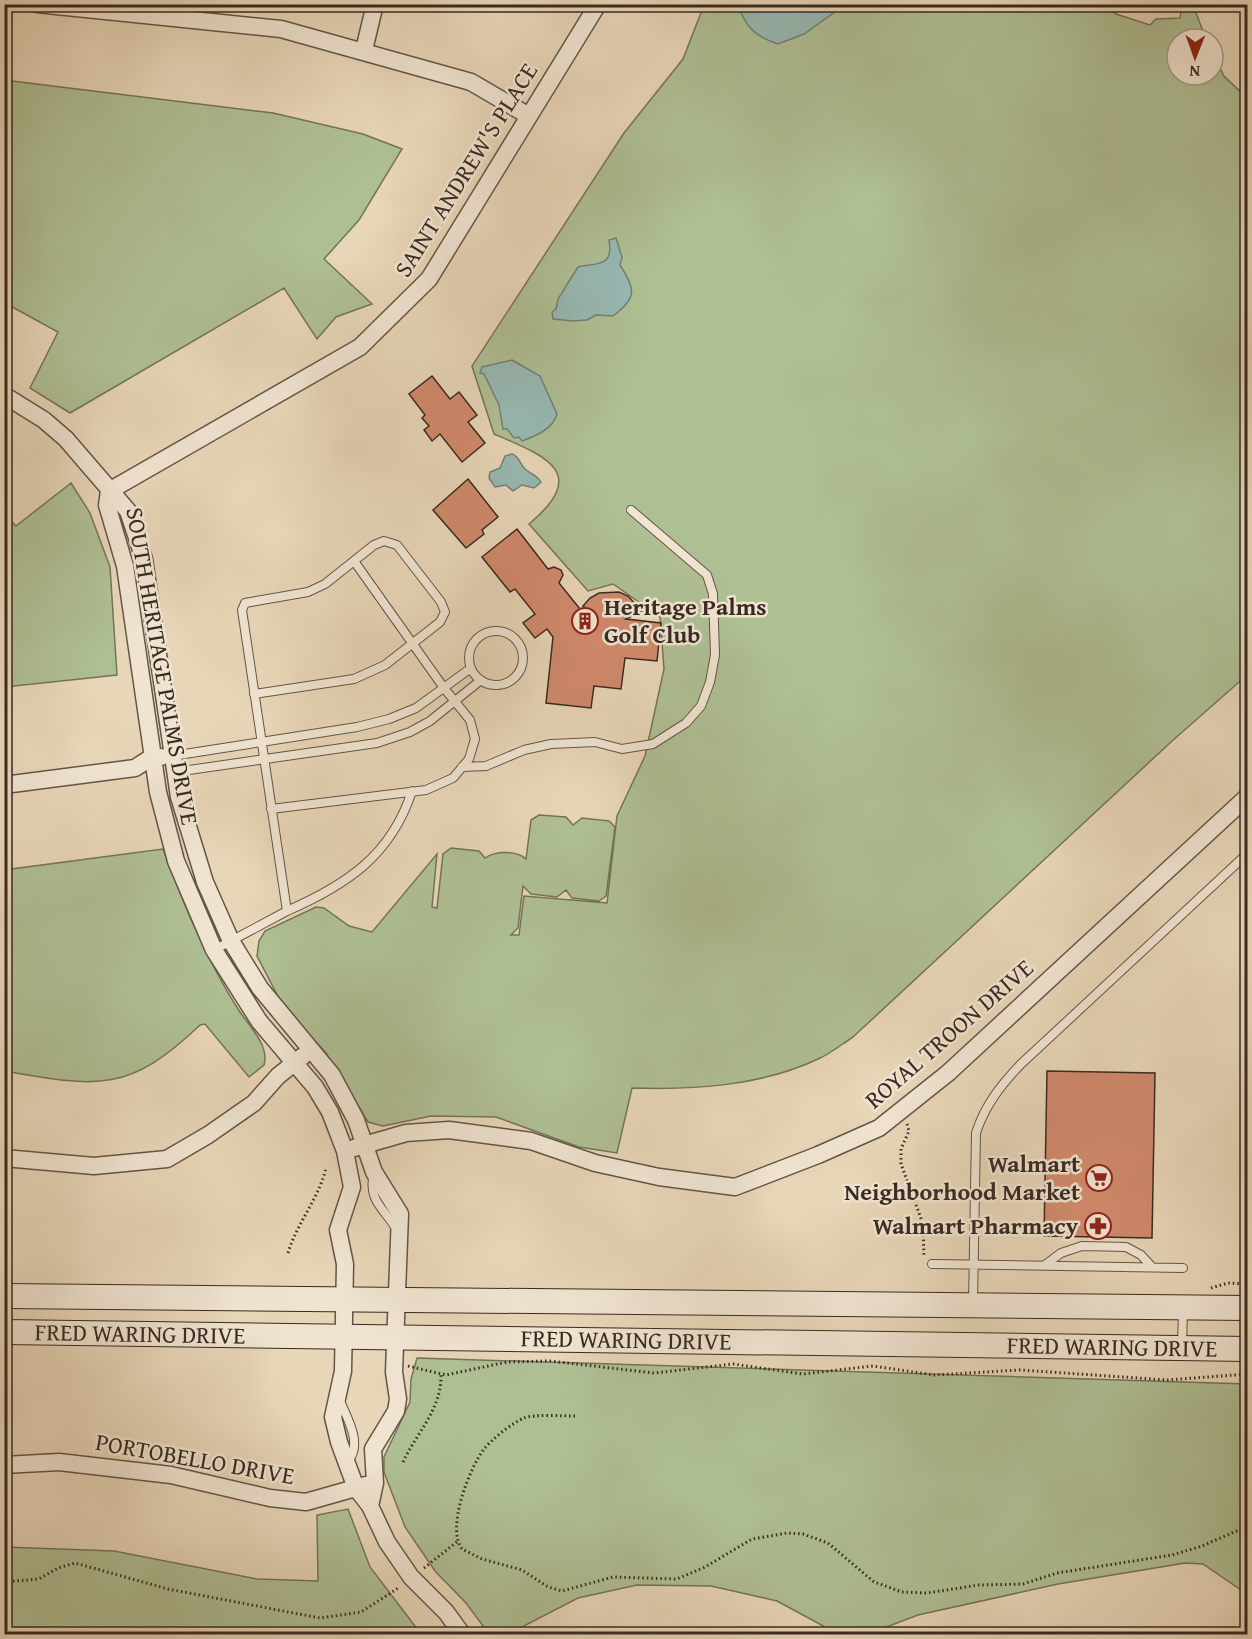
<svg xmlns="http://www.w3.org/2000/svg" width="1252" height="1639" font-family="'Gentium Book Plus',serif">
  <rect width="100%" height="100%" fill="#e8d6b8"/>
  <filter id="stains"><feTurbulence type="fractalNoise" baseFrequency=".00333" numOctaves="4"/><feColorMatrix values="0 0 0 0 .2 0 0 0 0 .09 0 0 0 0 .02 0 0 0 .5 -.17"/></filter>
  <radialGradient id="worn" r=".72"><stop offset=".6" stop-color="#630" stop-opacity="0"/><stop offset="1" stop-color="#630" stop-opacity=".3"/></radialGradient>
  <!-- green -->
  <path fill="#afbf94" stroke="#74745b" stroke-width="1.5" d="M 1103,4 L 1116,14 L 1150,25 L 1156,19 L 1180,18 L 1182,5 L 1193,5 L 1206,39 L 1177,39 L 1177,75 L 1213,75 L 1213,54 L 1224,76 L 1247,98 L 1247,675 L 1171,742 L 853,1037 C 842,1044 830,1054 818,1059 C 761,1086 694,1090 632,1088 L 617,1153 L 579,1147 L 496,1117 L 431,1116 L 383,1126 L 368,1122 L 326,1053 L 283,1006 L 257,956 L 259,941 L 265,931 L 316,907 L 324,908 L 349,926 L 372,932 L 437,854 L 432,907 L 437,908 L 443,854 L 451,848 L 479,851 L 485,858 C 495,851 516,850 526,859 L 531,820 L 539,815 L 566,817 L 573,825 L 582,818 L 609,821 L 615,827 L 606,896 L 599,901 L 572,898 L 566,890 L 557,897 L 531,894 L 523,886 L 518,928 L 511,935 L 519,935 L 524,896 L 607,903 L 617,816 L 645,756 L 664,669 L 660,617 L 613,584 L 588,591 L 529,524 C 591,472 545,456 494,434 L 472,366 L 624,133 L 683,59 L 704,5 Z
    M 4,80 L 273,113 L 363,134 L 402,149 L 359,220 L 324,259 L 372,304 L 336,317 L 317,339 L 284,288 L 70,413 L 30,388 L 58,332 L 5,303 Z
    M 71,483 L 90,513 L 110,567 L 117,675 L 5,687 L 5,515 L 16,526 Z
    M 163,849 C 184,905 206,959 238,1009 C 248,1025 270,1045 264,1065 L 249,1077 L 205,1024 L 200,1025 C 128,1094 97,1087 5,1071 L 4,870 Z
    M 417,1358 L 1247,1384 L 1247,1594 L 1203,1564 L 1185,1563 L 1058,1584 L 918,1615 L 868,1634 L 838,1634 L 777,1601 L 711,1586 L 637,1585 L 578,1598 L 514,1631 L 515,1634 L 489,1634 L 466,1603 L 435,1571 L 405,1527 L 384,1472 L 384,1457 L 410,1402 L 411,1379 Z
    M 348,1509 L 370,1567 L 421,1634 L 5,1634 L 5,1547 L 114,1551 L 257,1579 L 318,1581 L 317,1515 Z"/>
  <!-- water -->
  <path fill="#97b9b3" stroke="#718079" stroke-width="1.5" d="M 738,5 L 738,4 L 852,5 L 839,9 L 804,34 L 778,44 C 755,36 746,28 738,5 Z
    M 616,238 L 622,257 L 620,265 C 636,290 637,298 613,316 L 596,315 L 587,320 L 573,321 L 553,319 L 552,312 L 556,309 L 558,299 L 578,267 C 597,263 614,267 609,240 Z
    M 512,360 L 540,376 L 557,414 C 553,429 536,436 522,441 L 519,437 L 514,438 L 507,429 L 503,429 L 499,405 L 484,374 L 480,373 L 482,367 Z
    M 512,454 C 520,457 519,463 525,469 C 531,474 537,475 541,482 L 534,488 L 522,485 L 513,491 L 506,485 L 495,487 L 489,478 L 490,472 L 500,468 L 505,456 Z"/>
  <!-- building -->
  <path fill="#d18a6d" stroke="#382a22" stroke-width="1.5" d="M 432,376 L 450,399 L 459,392 L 477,415 L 468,422 L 485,443 L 462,462 L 440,434 L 432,441 L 424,430 L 429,426 L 422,418 L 425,415 L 409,394 Z
    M 468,479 L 498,517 L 482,530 L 484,534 L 466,548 L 433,510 Z
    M 517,529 L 548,569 L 554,567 L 561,570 L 563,575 L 559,583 L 584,614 L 597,616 L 583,606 L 590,598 L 599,593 L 619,592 L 628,596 L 642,611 L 626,619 L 661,623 L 657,661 L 625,658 L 621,689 L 594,686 L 591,708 L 546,703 L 553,637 L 547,629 L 535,638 L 523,623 L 535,614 L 515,589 L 510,592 L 482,557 Z
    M 1047,1071 L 1155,1073 L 1152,1238 L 1044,1236 Z"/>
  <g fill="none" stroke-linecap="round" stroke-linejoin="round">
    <defs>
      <path id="service" d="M469 658a27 27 0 1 1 54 0a27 27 0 1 1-54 0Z
        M 172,756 L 357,727 L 389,719 L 416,708 L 471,668
        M 462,767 L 486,766 L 524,750 L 551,744 L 595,742 L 622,749 L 653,744 L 686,723 L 701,706 L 710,682 L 715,655 L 713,594 L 707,575 L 631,510
        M 175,772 L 377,743 L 410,732 L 430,721 L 481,680
        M 271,809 L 426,790 L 453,778 L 469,759 L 475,739 L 470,720 L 444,688 L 354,561
        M 287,911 C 346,885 391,856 412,791
        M 214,950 L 287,911 L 242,610 L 245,603 L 308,592 L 325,584 L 374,545 L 384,541 L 397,545 L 441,602 L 445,612 L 440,622 L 385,665 L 354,679 L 254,694
        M 374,1173 C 367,1201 385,1209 397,1230
        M 932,1264 L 1183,1268
        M 1045,1265 L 1061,1253 L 1082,1246 L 1126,1247 L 1141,1255 L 1152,1267
        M 973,1303 L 976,1133 C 985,1105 1001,1085 1021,1064 L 1248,853
        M 1182,1347 L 1183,1309
        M 340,1401 C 347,1418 363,1444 348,1461"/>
      <path id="minor" d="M 37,4 L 281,29 L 471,82 L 529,116
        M 364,50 L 375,4
        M 4,395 L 44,420 L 66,439 L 128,511 L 144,559 L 179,797 L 205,882 L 231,941 L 260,988 L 332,1075 L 356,1120 L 374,1172 L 400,1214 L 394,1372 L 398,1399 L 396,1411 L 373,1449 L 375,1483 L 370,1506
        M 109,491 L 107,505 L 125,566 L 158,792 L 176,861 L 214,950 L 259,1021 L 315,1087 L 330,1112 L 345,1151 L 352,1187 L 338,1230 L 345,1264 L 343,1371 L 333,1417 L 339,1442 L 356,1488 L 370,1506 L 387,1542 L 411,1577 L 446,1612 L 462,1634
        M 109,491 L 360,347 L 429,279 L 598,4
        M 4,785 L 135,768 L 152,757 L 161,757
        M 354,1148 L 406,1133 L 449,1130 L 531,1141 L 595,1163 L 659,1177 L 735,1187 L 818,1155 L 879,1128 L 948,1073 L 1248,796
        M 4,1158 L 94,1166 L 167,1159 L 208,1135 L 254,1103 L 278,1076 L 303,1056
        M 4,1465 L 59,1462 L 171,1475 L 270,1498 L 306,1502 L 366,1485"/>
      <path id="secondary" d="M 4,1296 L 1248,1308
        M 4,1332 L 1248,1349"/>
    </defs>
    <!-- service casing -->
    <use href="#service" stroke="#645548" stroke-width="10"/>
    <!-- minor casing -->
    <use href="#minor" stroke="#645548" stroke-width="19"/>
    <!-- secondary casing -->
    <use href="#secondary" stroke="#382a22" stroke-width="26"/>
    <!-- path -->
    <path stroke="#382a22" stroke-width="3" stroke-dasharray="1.5 3" stroke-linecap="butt" d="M 907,1124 L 909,1131 L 901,1149 L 901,1164 L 923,1224 L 924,1257
      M 288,1253 C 297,1223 319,1198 326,1168
      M 1211,1288 L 1228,1283 L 1248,1284
      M 408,1366 L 446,1375 L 507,1362 L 550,1361 L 654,1373 L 733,1364 L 803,1374 L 873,1366 L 934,1375 L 1020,1370 L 1167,1380 L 1248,1374
      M 575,1416 C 563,1416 534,1414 524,1418 C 512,1423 492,1439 484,1449 C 469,1469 446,1528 462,1549 L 482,1559 L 522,1570 L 548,1587 L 562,1591 L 613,1577 L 677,1579 L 705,1567 L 752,1539 L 787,1533 L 803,1534 L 828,1543 L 874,1582 L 902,1592 L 927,1593 L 979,1585 L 1023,1584 L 1057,1573 L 1172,1555 L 1202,1546 L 1248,1526
      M 403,1462 C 417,1432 442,1409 441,1374
      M 424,1568 L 458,1541
      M 4,1582 L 39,1579 L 58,1568 L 75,1563 L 168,1589 L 320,1618 L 361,1612 L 400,1587"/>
    <!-- service -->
    <use href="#service" stroke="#f0e4d1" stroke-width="8"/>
    <!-- minor -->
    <use href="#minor" stroke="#f0e4d1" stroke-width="16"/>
    <!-- secondary -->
    <use href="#secondary" stroke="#f0e4d1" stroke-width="24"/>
  </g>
  <!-- icons -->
  <defs>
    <symbol id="building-ring" viewBox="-11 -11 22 22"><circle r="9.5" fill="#f0e4d1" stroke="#8f2418" stroke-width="1.5"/><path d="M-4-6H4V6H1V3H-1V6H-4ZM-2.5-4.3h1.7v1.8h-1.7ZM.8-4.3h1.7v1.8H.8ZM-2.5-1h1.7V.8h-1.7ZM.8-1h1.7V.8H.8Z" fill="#8f2418"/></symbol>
    <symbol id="supermarket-ring" viewBox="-11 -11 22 22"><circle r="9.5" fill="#f0e4d1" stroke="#8f2418" stroke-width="1.5"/><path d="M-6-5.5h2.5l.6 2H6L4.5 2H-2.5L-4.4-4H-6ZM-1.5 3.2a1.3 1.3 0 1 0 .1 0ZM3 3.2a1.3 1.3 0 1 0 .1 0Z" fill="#8f2418"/></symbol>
    <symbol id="pharmacy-ring" viewBox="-11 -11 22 22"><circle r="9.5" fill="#f0e4d1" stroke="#8f2418" stroke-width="1.5"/><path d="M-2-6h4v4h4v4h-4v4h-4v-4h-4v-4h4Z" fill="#8f2418"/></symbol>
  </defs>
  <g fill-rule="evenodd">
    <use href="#building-ring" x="570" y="606" width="30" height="30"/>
    <use href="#supermarket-ring" x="1084" y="1163" width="30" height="30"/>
    <use href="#pharmacy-ring" x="1083" y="1211" width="30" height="30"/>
  </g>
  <g text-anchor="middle" stroke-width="5" stroke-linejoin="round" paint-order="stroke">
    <!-- street labels -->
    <g font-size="24" fill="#382a22" stroke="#f0e4d1">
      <text transform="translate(466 170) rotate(-58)" y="8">SAINT ANDREW'S PLACE</text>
      <text transform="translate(162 666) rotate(80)" y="8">SOUTH HERITAGE PALMS DRIVE</text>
      <text transform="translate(949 1034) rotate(-41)" y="8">ROYAL TROON DRIVE</text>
      <text transform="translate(140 1334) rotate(1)" y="8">FRED WARING DRIVE</text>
      <text transform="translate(626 1340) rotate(1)" y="8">FRED WARING DRIVE</text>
      <text transform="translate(1112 1347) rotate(1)" y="8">FRED WARING DRIVE</text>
      <text transform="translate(195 1459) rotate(10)" y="8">PORTOBELLO DRIVE</text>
    </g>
    <!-- poi labels -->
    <g font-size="24" font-weight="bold" fill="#382a22" stroke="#f0e4d1" text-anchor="end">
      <text x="604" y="615" text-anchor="start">Heritage Palms<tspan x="604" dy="28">Golf Club</tspan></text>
      <text x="1080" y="1172">Walmart<tspan x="1080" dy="28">Neighborhood Market</tspan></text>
      <text x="1078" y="1234">Walmart Pharmacy</text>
    </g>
  </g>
  <!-- margin -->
  <rect width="1252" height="1639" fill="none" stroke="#e8d6b8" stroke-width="24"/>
  <rect x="6" y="6" width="1240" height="1627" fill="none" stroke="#382a22" stroke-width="3"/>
  <rect x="12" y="12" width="1228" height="1615" fill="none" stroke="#382a22" stroke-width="1.5"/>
  <!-- north arrow -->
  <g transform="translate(1195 57) rotate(181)"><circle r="28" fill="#f0e4d1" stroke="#a69a8b" stroke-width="1.5"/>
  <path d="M0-4.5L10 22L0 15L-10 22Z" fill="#8f2418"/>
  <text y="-9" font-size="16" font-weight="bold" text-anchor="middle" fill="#382a22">N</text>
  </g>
  <rect width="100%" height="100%" filter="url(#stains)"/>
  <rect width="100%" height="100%" fill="url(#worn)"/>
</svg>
